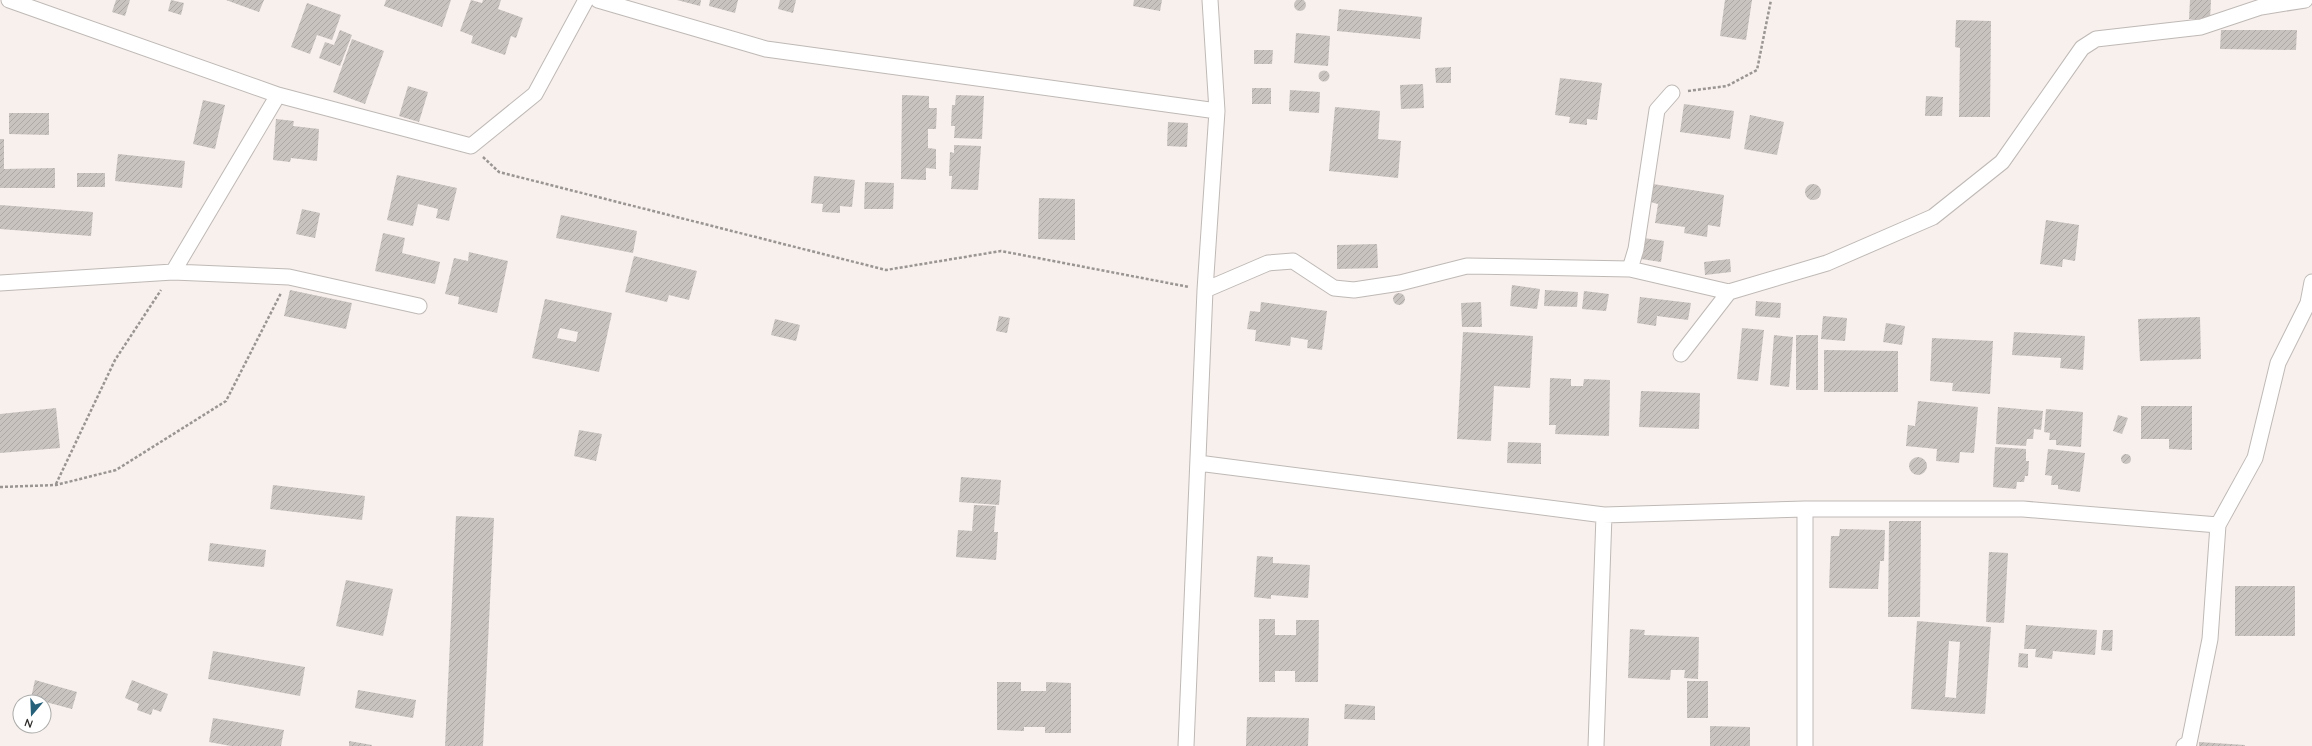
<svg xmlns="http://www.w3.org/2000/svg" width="2312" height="746" font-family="Quicksand,sans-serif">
  <defs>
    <pattern id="building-hatch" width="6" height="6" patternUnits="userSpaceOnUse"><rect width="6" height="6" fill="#c9c3c0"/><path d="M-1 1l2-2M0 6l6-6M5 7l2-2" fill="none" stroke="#ada8a5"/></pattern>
  </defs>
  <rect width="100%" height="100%" fill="#f7f0ed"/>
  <!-- building -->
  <path fill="url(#building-hatch)" fill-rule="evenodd" d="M1294 5a6 6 0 1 1 12 0a6 6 0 1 1-12 0Z
    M 116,0 L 130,0 L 125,16 L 112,12 Z
    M 171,0 L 184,3 L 181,15 L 168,11 Z
    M 226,0 L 264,0 L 259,12 Z
    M 386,0 L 451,0 L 442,27 L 384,6 Z
    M 471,0 L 482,3 L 483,0 L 501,0 L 498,9 L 523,18 L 516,38 L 511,36 L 505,55 L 471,43 L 473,36 L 460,31 Z
    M 677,0 L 701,0 L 700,6 Z
    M 710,0 L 738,0 L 735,13 L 709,6 Z
    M 780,0 L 796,0 L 793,13 L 778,9 Z
    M 1134,0 L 1162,0 L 1160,11 L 1133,6 Z
    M 1725,0 L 1752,0 L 1746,40 L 1720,36 Z
    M 2190,0 L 2211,0 L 2210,20 L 2189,19 Z
    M 307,3 L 341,15 L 332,40 L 317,35 L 310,54 L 291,47 Z
    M 1339,9 L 1422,17 L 1420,39 L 1337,31 Z
    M 1956,20 L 1991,21 L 1990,117 L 1959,117 L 1960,48 L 1955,47 Z
    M 340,30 L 352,35 L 340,66 L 319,58 L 325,42 L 334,45 Z
    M 2221,30 L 2297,30 L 2296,50 L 2220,49 Z
    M 1296,33 L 1330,36 L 1328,66 L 1294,63 Z
    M 352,39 L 384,51 L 365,104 L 333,92 Z
    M 1254,50 L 1273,50 L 1272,64 L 1254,64 Z
    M 1451,67 L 1451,83 L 1436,83 L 1435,68 Z
    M1318.5 76a5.5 5.5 0 1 1 11 0a5.5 5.5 0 1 1-11 0Z
    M 1560,78 L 1602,83 L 1597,120 L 1587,119 L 1587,125 L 1569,123 L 1570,117 L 1555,115 Z
    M 1423,84 L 1424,108 L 1401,109 L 1400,85 Z
    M 408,86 L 428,92 L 419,122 L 399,116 Z
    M 1252,88 L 1271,88 L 1271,104 L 1252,104 Z
    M 1290,90 L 1320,92 L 1319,113 L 1289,111 Z
    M 902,95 L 929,96 L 929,108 L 937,108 L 936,129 L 928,129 L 928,148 L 936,149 L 936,169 L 926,168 L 926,180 L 901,179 Z
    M 956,95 L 984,96 L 982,139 L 954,138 L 955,126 L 951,126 L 952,105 L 955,105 Z
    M 1926,96 L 1943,97 L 1942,116 L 1925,116 Z
    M 203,100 L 225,105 L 215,149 L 193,144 Z
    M 1684,104 L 1734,111 L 1730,139 L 1680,132 Z
    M 1335,107 L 1380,111 L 1378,139 L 1401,141 L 1398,178 L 1329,171 Z
    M 9,113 L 49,113 L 49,135 L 9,134 Z
    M 1750,115 L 1784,122 L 1777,155 L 1744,149 Z
    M 276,119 L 294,121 L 293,126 L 319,129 L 317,161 L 291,158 L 290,162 L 273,160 Z
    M 1168,122 L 1188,123 L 1187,147 L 1167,146 Z
    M 0,139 L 4,139 L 4,169 L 55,168 L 55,188 L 0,188 Z
    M 954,145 L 981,146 L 978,190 L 951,189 L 952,176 L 949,176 L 950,152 L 954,153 Z
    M 118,154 L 185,161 L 182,188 L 115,181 Z
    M 77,173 L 105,173 L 105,187 L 77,187 Z
    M 397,175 L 457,188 L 449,221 L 436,218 L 438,209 L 418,204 L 413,226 L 387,220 Z
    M 814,176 L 855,180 L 852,207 L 840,206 L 840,213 L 822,212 L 823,204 L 811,203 Z
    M 865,182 L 894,183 L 893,209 L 864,209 Z
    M1805 192a8 8 0 1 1 16 0a8 8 0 1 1-16 0Z
    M 1653,184 L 1724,195 L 1720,227 L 1708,225 L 1707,237 L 1684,233 L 1685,227 L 1655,223 L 1658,204 L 1650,202 Z
    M 1039,198 L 1075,199 L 1075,240 L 1038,239 Z
    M 0,205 L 93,212 L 91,236 L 0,229 Z
    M 302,209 L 320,213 L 315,238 L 296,234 Z
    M 561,215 L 637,231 L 633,253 L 556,238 Z
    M 2046,220 L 2079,225 L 2075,261 L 2063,259 L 2062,267 L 2040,264 Z
    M 383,233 L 405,238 L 402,253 L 440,262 L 435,284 L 375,271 Z
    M 1644,238 L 1664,241 L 1661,262 L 1641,259 Z
    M 1377,244 L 1378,268 L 1337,269 L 1337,245 Z
    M 469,252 L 508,261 L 497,313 L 458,304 L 459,297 L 445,294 L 454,258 L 468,261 Z
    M 634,256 L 697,271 L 689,300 L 669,295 L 667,302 L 625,292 Z
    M 1730,259 L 1731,272 L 1705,275 L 1704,262 Z
    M 1512,285 L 1540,289 L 1537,309 L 1510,306 Z
    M 290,290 L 352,303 L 346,329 L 284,316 Z
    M 1545,290 L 1578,292 L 1577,307 L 1544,306 Z
    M 1584,291 L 1609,294 L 1606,311 L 1582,309 Z
    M1393 299a6 6 0 1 1 12 0a6 6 0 1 1-12 0Z
    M 1640,297 L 1691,303 L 1688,320 L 1657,316 L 1656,326 L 1637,323 Z
    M 545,299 L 612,313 L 599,372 L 532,358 ZM 560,328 L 578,332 L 576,342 L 557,338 Z
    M 1756,301 L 1781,303 L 1780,318 L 1755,316 Z
    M 1261,302 L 1327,311 L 1322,350 L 1307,348 L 1308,340 L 1291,337 L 1290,346 L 1255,341 L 1256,330 L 1247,329 L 1250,311 L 1260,312 Z
    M 1481,302 L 1482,327 L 1462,327 L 1461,303 Z
    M 999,316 L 1010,318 L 1007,333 L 996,331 Z
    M 1823,316 L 1847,318 L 1845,341 L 1821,339 Z
    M 2200,317 L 2201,359 L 2140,361 L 2138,319 Z
    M 775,319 L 800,325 L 796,341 L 771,335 Z
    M 1886,323 L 1905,326 L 1902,345 L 1883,342 Z
    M 1742,328 L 1764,330 L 1758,381 L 1737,379 Z
    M 1463,332 L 1533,336 L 1530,388 L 1494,386 L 1491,441 L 1457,439 Z
    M 2014,332 L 2085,336 L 2083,370 L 2060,368 L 2061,358 L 2012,355 Z
    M 1774,335 L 1793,337 L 1789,387 L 1770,385 Z
    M 1796,335 L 1818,335 L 1818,390 L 1796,390 Z
    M 1932,338 L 1993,341 L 1990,394 L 1952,391 L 1953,383 L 1930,381 Z
    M 1824,350 L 1898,351 L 1898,392 L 1824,392 Z
    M 1550,378 L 1571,379 L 1571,386 L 1583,386 L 1584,379 L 1610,380 L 1609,436 L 1555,434 L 1556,425 L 1549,425 Z
    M 1641,391 L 1700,393 L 1699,429 L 1639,427 Z
    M 1918,401 L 1978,407 L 1974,453 L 1960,452 L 1959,463 L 1936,461 L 1937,449 L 1906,446 L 1908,425 L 1915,426 Z
    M 2141,406 L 2192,406 L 2192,450 L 2169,449 L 2169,439 L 2141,439 Z
    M 1998,407 L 2043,411 L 2041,430 L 2034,429 L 2033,439 L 2027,439 L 2026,446 L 1996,444 Z
    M 56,408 L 60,448 L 0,453 L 0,414 Z
    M 2046,409 L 2083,412 L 2081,447 L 2056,445 L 2056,440 L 2049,440 L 2050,433 L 2044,432 Z
    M 2118,415 L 2128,418 L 2122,434 L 2113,431 Z
    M 579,430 L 602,434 L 596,461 L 574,456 Z
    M 1508,442 L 1541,443 L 1541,464 L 1507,463 Z
    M 1995,447 L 2026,449 L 2026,461 L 2029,461 L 2028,476 L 2025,476 L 2024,482 L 2017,482 L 2016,489 L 1993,487 Z
    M 2048,449 L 2085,453 L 2080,492 L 2058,489 L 2058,485 L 2051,485 L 2052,476 L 2045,475 Z
    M2121 459a5 5 0 1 1 10 0a5 5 0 1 1-10 0Z
    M1909 466a9 9 0 1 1 18 0a9 9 0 1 1-18 0Z
    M 961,477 L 1001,480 L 999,505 L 959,502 Z
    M 273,485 L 365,496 L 362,520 L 270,509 Z
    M 974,505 L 996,506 L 994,532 L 998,532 L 996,560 L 956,557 L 958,530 L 972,531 Z
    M 456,516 L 494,518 L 483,746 L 445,746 Z
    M 1889,521 L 1921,521 L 1920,617 L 1888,617 Z
    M 1840,529 L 1885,530 L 1884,561 L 1880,561 L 1878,589 L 1829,588 L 1831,536 L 1839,536 Z
    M 210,543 L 266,550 L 264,567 L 208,561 Z
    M 1989,552 L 2008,553 L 2004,623 L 1986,622 Z
    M 1257,556 L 1273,557 L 1273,563 L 1310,565 L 1308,598 L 1271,595 L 1271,599 L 1254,597 Z
    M 346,580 L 393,589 L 383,636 L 336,626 Z
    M 2235,586 L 2295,586 L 2295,636 L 2235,636 Z
    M 1259,619 L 1275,619 L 1275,635 L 1296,635 L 1296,620 L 1319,620 L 1318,682 L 1295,682 L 1295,671 L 1275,671 L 1275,682 L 1259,682 Z
    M 1917,621 L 1991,627 L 1985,714 L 1911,709 ZM 1949,641 L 1960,642 L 1956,698 L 1945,697 Z
    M 2026,625 L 2097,630 L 2095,655 L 2053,651 L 2052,659 L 2035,657 L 2036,649 L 2024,649 Z
    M 1630,629 L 1645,630 L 1644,635 L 1699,637 L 1698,679 L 1684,678 L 1685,670 L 1671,670 L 1670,680 L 1628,678 Z
    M 2103,630 L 2113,630 L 2112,651 L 2101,650 Z
    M 213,651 L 305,667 L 300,696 L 208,679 Z
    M 2019,653 L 2028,654 L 2028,668 L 2018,667 Z
    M 35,680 L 77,692 L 72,709 L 31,698 Z
    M 132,680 L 168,694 L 161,712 L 153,709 L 151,715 L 137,710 L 139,704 L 125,698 Z
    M 1687,681 L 1708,681 L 1708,718 L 1687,718 Z
    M 997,682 L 1021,682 L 1021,691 L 1046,691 L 1046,682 L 1071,683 L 1071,733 L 1045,733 L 1045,727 L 1024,727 L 1024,731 L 997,730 Z
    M 358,690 L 416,700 L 413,718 L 355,708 Z
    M 1345,704 L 1375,706 L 1375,720 L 1344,719 Z
    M 1247,717 L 1309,718 L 1308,746 L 1246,746 Z
    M 213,718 L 284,730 L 281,746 L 231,746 L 209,742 Z
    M 1710,726 L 1750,727 L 1750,746 L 1710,746 Z
    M 349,741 L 372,745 L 372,746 L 349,746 Z
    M 2199,742 L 2245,745 L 2245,746 L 2199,746 Z"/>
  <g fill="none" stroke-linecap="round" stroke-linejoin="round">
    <defs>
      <path id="street" d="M 9,0 L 278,95 L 471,146 L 535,94 L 586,0
        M 598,0 L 766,49 L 1217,111
        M 1630,269 L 1636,249 L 1657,110 L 1672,93
        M 173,272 L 278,95
        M 0,283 L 173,272 L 289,277 L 419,306
        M 1205,290 L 1268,263 L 1293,261 L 1334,288 L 1354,290 L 1400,283 L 1467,266 L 1630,269 L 1729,292
        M 1681,354 L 1729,292 L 1827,263 L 1933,217 L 2002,162 L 2082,48 L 2096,39 L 2201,27 L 2261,7 L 2305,0
        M 1198,463 L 1604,515 L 1805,509 L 2023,509 L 2218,525
        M 1186,746 L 1205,290 L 1217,111 L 1210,0
        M 1596,746 L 1604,515
        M 1805,746 L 1805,509
        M 2184,746 L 2189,743 L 2210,639 L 2218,525 L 2255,458 L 2278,363 L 2308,303 L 2312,282"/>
    </defs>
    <!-- street casing -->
    <use href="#street" stroke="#bfb9b6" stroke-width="17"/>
    <!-- path -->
    <path stroke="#9a9593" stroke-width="2.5" stroke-dasharray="3 2" stroke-linecap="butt" d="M 1688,91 L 1727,86 L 1757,70 L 1771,0
      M 483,157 L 499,172 L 886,270 L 1001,251 L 1189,287
      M 56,484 L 115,360 L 161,290
      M 0,487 L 56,485 L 116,470 L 226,401 L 281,293"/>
    <!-- street -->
    <use href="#street" stroke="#fff" stroke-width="15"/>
  </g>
  <!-- north arrow -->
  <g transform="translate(32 714) rotate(199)"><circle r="19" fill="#ffffff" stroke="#ababaa"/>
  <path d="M0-3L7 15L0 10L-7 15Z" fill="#266179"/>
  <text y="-6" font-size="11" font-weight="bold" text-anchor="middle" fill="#2e2c2a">N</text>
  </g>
</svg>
